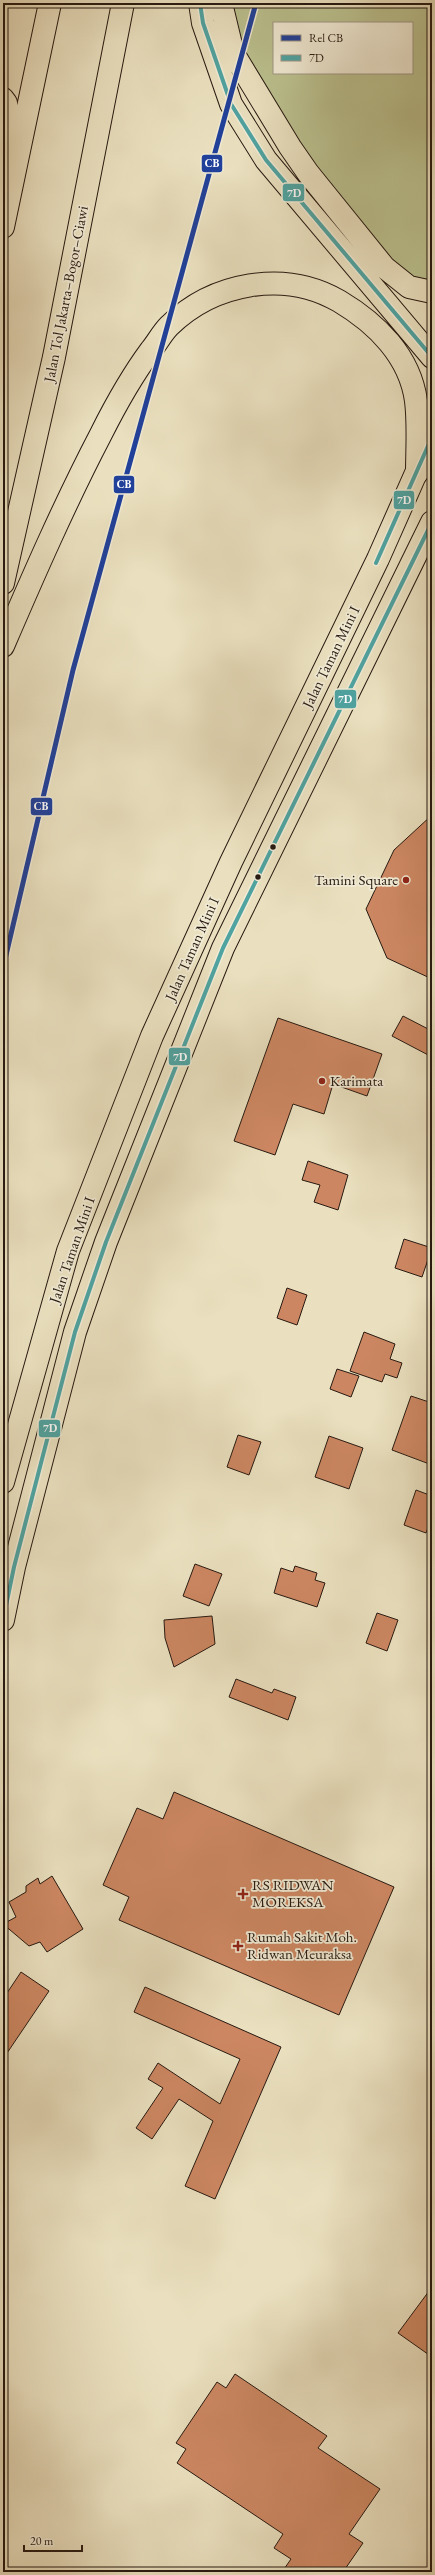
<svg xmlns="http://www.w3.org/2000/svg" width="435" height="2575" font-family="'EB Garamond',serif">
  <rect width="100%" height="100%" fill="#eae0bf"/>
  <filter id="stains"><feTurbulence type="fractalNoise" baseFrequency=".005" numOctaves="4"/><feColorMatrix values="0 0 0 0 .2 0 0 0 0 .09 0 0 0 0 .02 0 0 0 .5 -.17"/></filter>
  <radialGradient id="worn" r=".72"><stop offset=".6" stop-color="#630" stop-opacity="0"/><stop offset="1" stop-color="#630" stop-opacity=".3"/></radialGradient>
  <!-- green -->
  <path fill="#bbc18f" stroke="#716d50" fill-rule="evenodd" d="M 221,3 L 432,3 L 432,292 L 409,287 L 290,147 ZM 274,23 L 412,23 L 412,73 L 274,73 Z"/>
  <!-- building -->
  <path fill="#cc8762" stroke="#271911" d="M 432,815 L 432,979 L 387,958 L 366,909 L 394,850 Z
    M 403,1016 L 432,1031 L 432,1057 L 392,1036 Z
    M 278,1018 L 382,1054 L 367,1096 L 333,1084 L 324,1114 L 293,1104 L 275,1155 L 234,1141 Z
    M 308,1161 L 348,1175 L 338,1210 L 314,1202 L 320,1185 L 302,1180 Z
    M 404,1239 L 432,1248 L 422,1277 L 395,1268 Z
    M 287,1288 L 307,1295 L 297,1325 L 277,1318 Z
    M 364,1332 L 395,1344 L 390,1359 L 402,1363 L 397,1378 L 385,1374 L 382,1382 L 350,1371 Z
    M 337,1369 L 359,1376 L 351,1397 L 330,1389 Z
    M 411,1396 L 432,1403 L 432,1465 L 392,1450 Z
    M 238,1435 L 261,1442 L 249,1475 L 227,1467 Z
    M 329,1436 L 363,1448 L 349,1489 L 315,1477 Z
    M 416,1490 L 432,1496 L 432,1517 L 426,1533 L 404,1525 Z
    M 195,1564 L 222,1574 L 209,1606 L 183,1596 Z
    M 295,1566 L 317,1573 L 315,1580 L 325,1583 L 317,1607 L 274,1593 L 281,1568 L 293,1572 Z
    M 377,1613 L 398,1620 L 387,1651 L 366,1643 Z
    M 212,1616 L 215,1644 L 174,1667 L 165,1638 L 164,1620 Z
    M 236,1679 L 272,1693 L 274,1689 L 296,1697 L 288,1720 L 229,1697 Z
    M 174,1792 L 394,1887 L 339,2015 L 119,1920 L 129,1897 L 103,1885 L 137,1808 L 163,1819 Z
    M 52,1876 L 83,1929 L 47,1952 L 40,1942 L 29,1946 L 3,1924 L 16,1917 L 9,1902 L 26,1892 L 26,1886 L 38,1878 L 40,1884 Z
    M 21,1972 L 49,1991 L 3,2059 L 3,1999 Z
    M 145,1987 L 281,2047 L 215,2199 L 185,2186 L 213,2121 L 179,2099 L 152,2139 L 136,2128 L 163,2088 L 148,2079 L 158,2063 L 220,2104 L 240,2059 L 134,2012 Z
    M 432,2287 L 432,2357 L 398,2333 Z
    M 235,2374 L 327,2436 L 318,2448 L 380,2489 L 349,2534 L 363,2543 L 343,2572 L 282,2572 L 291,2559 L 274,2548 L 283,2534 L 177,2463 L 186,2449 L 176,2443 L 217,2382 L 226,2388 Z"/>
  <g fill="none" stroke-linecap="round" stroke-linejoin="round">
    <defs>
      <path id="primary" d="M 3,1482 L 68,1251 L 152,1036 L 231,862 L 378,559 L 432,437
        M 3,1620 L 14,1567 L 75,1332 L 106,1242 L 223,948 L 432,522"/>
      <path id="motorway" d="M 200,3 L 203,23 L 231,104 L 266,160 L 432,357
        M 221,3 L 233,53 L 290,147 L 308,173 L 384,267 L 409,287 L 432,292
        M 3,99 L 6,103 L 12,152
        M 3,227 L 50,3
        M 3,583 L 54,357 L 123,3
        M 3,646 C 34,574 65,503 101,434 C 116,404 131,377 151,350 C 157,343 162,333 169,326 C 213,283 284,269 339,301 C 376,323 410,356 416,401 C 419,425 417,450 417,473"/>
    </defs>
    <!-- primary casing -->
    <use href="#primary" stroke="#271911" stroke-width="24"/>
    <!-- motorway casing -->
    <use href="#motorway" stroke="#271911" stroke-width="24"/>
    <!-- primary -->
    <use href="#primary" stroke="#eae0bf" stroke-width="22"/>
    <!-- motorway -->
    <use href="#motorway" stroke="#eae0bf" stroke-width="22"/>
    <defs>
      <path id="bus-1" d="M 200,3 L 203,23 L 231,104 L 266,160 L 432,357
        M 376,563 L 432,437
        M 3,1620 L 14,1567 L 75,1332 L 106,1242 L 223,948 L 432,522"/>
    </defs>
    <!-- bus-1 casing -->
    <use href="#bus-1" stroke="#f1ebd5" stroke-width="7"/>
    <!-- bus-1 -->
    <use href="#bus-1" stroke="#4fa3a1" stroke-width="4"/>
    <defs>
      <path id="rail-1" d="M 3,968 L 73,670 L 256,3"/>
    </defs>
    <!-- rail-1 casing -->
    <use href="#rail-1" stroke="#f1ebd5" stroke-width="8"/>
    <!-- rail-1 -->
    <use href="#rail-1" stroke="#20409a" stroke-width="5"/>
  </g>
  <!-- markers -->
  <g fill="#271911" stroke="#f1ebd5" stroke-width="1.5">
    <circle cx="273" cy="847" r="3.5"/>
    <circle cx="258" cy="877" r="3.5"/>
  </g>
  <g fill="#8f2418" stroke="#f1ebd5" stroke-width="1.5">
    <circle cx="406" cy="880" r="4"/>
    <circle cx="322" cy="1081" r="4"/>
    <path d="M241 1888h4v4h4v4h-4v4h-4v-4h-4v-4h4z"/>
    <path d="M236 1940h4v4h4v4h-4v4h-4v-4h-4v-4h4z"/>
  </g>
  <g text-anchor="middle" stroke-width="3.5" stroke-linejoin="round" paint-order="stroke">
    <!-- street labels -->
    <g font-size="15" fill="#271911" stroke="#f1ebd5">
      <text transform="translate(66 294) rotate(-79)" y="5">Jalan Tol Jakarta–Bogor–Ciawi</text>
      <text transform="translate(331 657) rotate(-64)" y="5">Jalan Taman Mini I</text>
      <text transform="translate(192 949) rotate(-66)" y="5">Jalan Taman Mini I</text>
      <text transform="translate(72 1250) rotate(-71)" y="5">Jalan Taman Mini I</text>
    </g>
    <!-- poi labels -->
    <g font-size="15" fill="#271911" stroke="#f1ebd5" text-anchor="start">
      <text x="398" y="885" text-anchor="end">Tamini Square</text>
      <text x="330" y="1086">Karimata</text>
      <text x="252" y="1890">RS RIDWAN<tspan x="252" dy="17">MOREKSA</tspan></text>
      <text x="247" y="1942">Rumah Sakit Moh.<tspan x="247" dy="17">Ridwan Meuraksa</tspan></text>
    </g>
  </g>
  <g stroke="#f1ebd5" stroke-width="1.5">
    <rect x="201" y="154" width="22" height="19" rx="4" fill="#20409a"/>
    <rect x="282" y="183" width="23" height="19" rx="4" fill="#4fa3a1"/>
    <rect x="113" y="475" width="22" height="19" rx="4" fill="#20409a"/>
    <rect x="393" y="490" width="22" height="20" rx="4" fill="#4fa3a1"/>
    <rect x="334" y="689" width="23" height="20" rx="4" fill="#4fa3a1"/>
    <rect x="30" y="797" width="23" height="19" rx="4" fill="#20409a"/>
    <rect x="168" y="1047" width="23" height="19" rx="4" fill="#4fa3a1"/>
    <rect x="38" y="1419" width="23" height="19" rx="4" fill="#4fa3a1"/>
  </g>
  <g font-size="11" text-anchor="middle" font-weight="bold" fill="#fff">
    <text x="212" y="167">CB</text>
    <text x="294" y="197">7D</text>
    <text x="124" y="488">CB</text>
    <text x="404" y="504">7D</text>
    <text x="345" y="703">7D</text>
    <text x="41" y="810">CB</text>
    <text x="180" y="1061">7D</text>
    <text x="50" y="1432">7D</text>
  </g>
  <!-- margin -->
  <rect width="435" height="2575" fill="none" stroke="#eae0bf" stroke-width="16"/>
  <rect x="4" y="4" width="427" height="2567" fill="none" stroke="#271911" stroke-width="2"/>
  <rect x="8" y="8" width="419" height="2559" fill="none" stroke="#271911"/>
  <!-- legend -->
  <rect x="273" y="22" width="140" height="52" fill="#f1ebd5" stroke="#a09787"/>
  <rect x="281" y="35" width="20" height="6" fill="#20409a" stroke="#a09787"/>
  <text x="309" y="42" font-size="12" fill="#271911">Rel CB</text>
  <rect x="281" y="55" width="20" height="6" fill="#4fa3a1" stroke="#a09787"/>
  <text x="309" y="62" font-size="12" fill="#271911">7D</text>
  <!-- scale -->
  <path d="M24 2545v6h58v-6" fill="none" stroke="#271911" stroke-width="2"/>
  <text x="30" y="2545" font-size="12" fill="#271911" stroke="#f1ebd5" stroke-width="3" paint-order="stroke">20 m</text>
  <rect width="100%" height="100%" filter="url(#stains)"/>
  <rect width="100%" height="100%" fill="url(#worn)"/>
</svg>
